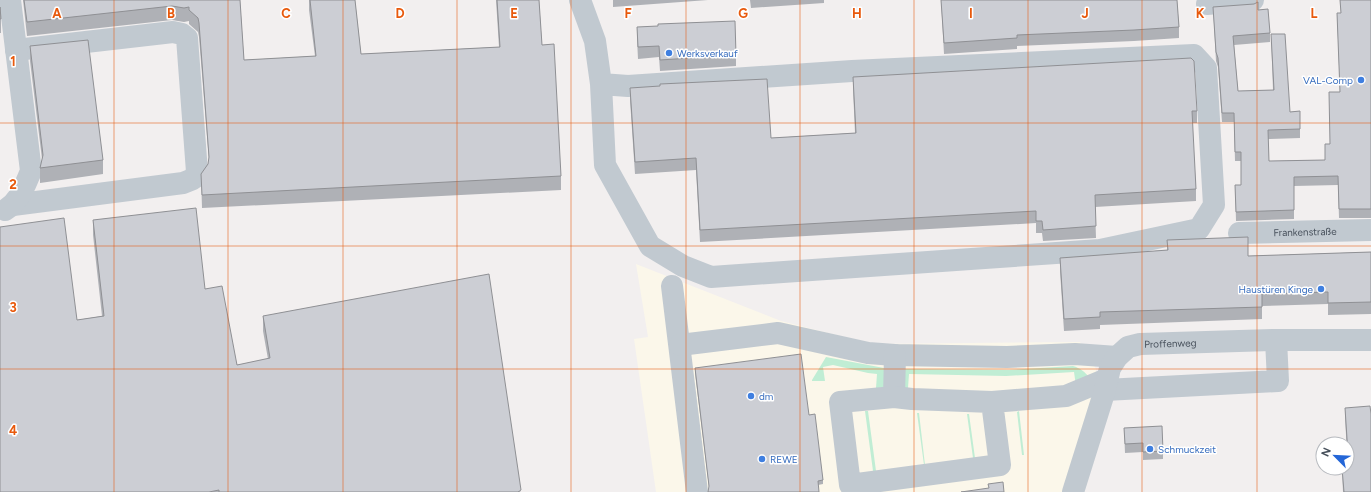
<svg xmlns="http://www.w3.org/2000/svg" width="1371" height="492" font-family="Figtree,sans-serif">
  <rect width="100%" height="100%" fill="#f2efef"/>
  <!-- commercial -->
  <path fill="#fbf7ea" d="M 636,264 L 781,321 L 871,344 L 1080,342 L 1096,369 L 1095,402 L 1068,492 L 656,492 L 634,339 L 648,337 Z"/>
  <!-- green -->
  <path fill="#c0edd4" d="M 826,357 L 884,368 L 884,388 L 876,388 L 877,374 L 868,373 L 833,365 L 823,367 L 825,381 L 812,381 L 812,380 Z
    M 1073,366 C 1080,368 1085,372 1090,378 L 1076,386 L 1074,372 L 1006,376 L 909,374 L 908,388 L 904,388 L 905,369 L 1009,370 Z
    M 865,411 L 868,411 L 876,471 L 873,471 Z
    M 1019,411 L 1024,455 L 1022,455 L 1017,412 Z
    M 917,413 L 919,413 L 925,465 L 924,465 Z
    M 967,414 L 969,414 L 975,458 L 973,458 Z"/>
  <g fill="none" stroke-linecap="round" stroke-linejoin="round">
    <!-- minor -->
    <g stroke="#c1c9d0" stroke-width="22">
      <path d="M 580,0 L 595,41 L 601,84 L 605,165 L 650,246 L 683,266 L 711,277 L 1100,250 L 1199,229 L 1214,205 L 1206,68 L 1194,55 L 852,71 L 628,86 L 601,84"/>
      <path d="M 1207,4 L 1253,0"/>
      <path d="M 13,205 L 183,183 L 193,179 L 197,172 L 187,38 L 182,34 L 173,32 L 16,50"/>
      <path d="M 5,210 C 20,201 24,187 31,171 L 10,0"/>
      <path id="s1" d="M 1239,233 L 1371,230"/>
      <path d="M 672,286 L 697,492"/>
      <path d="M 680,345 L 778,333 L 868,353 L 895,355 L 1007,357 L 1075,354 L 1117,357"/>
      <path d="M 1105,390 L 1278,381 L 1276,340"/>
      <path d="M 894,397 L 895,355"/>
      <path d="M 992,402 L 1000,465 L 850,485 L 840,402 L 894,397 L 912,399 L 992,402 L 1066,396 L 1107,379"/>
      <path id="s2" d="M 1073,492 L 1105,390 L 1110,368 L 1117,357 L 1128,347 L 1140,344 L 1273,340 L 1371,340"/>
    </g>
  </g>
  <!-- wall -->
  <path fill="#afb1b6" d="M 23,0 L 240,0 L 244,60 L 315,56 L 309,10 L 309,0 L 355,0 L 361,54 L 499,47 L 496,0 L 539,0 L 542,45 L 561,176 L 561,190 L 202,208 L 201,174 L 208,164 L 209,161 L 199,37 L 198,32 L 189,24 L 189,21 L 184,22 L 172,20 L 27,36 Z
    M 613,0 L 708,0 L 613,7 Z
    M 750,0 L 824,0 L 824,3 L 751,8 Z
    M 941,0 L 1177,0 L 1179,27 L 1179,38 L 1134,41 L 1017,46 L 1017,49 L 944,54 Z
    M 1340,0 L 1371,0 L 1371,218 L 1339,218 L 1338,185 L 1294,186 L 1294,219 L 1236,221 L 1235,185 L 1241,185 L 1241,161 L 1235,161 L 1234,122 L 1222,122 L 1218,67 L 1216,61 L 1213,7 L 1258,10 L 1270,33 L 1270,42 L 1234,45 L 1238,91 L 1273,90 L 1271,34 L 1290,112 L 1300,111 L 1300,138 L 1268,139 L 1269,161 L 1325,160 L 1325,144 L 1330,144 L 1340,92 L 1337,13 L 1341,13 Z
    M 0,7 L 1,19 L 1,33 L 0,33 Z
    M 637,27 L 736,55 L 736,66 L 660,71 L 659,57 L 638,59 L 637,39 Z
    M 30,46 L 103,160 L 103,174 L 40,183 L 40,168 L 42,159 L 30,61 Z
    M 853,77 L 1197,111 L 1197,123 L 1192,123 L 1196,189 L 1196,201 L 1095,207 L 1096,238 L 1043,241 L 1042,233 L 1036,233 L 1036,223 L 700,242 L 696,170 L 635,174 L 630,100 L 630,88 L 771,138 L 855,133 L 853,89 Z
    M 93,220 L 205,289 L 237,365 L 268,359 L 263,331 L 263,316 L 521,492 L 0,492 L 77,320 L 102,316 L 93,235 Z
    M 1167,240 L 1248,256 L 1371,252 L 1371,314 L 1328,315 L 1328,304 L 1262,306 L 1262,319 L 1100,325 L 1100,329 L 1064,331 L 1060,271 L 1060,258 L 1167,250 Z
    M 695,368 L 809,415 L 823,480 L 823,484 L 818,485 L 709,488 L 695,373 Z
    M 1345,408 L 1371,492 L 1343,492 L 1342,468 L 1347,468 L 1347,454 L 1345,416 Z
    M 1124,428 L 1163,451 L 1163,459 L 1143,460 L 1143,452 L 1125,453 Z"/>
  <!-- building -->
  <path fill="#ccced4" stroke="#8f9094" d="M 24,0 L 240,0 L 244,60 L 316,56 L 310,0 L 355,0 L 361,54 L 500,47 L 497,0 L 539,0 L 542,45 L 554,44 L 561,176 L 202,195 L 201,174 L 208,164 L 209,157 L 199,23 L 198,18 L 189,10 L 189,7 L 184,8 L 172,6 L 27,22 Z
    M 941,0 L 1177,0 L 1179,27 L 1134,30 L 1017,35 L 1017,38 L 944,43 Z
    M 1340,0 L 1371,0 L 1371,209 L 1339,209 L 1338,176 L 1294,177 L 1294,210 L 1236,212 L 1235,185 L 1241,185 L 1241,152 L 1235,152 L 1234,113 L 1222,113 L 1218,58 L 1216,52 L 1213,7 L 1254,4 L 1258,2 L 1258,10 L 1268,9 L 1270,33 L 1233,36 L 1238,91 L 1274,90 L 1271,34 L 1285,34 L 1290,112 L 1300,111 L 1300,129 L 1268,130 L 1269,161 L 1325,160 L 1325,144 L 1330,144 L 1329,92 L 1340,92 L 1337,13 L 1341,13 Z
    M 0,7 L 1,19 L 0,19 Z
    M 735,21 L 736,55 L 660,60 L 659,46 L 638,47 L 637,27 L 658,26 L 658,24 Z
    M 88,40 L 103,160 L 40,168 L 43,155 L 30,46 Z
    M 1191,58 L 1194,61 L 1197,111 L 1192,111 L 1196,189 L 1095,195 L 1096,226 L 1043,230 L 1042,221 L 1036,221 L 1036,211 L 700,230 L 696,158 L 635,162 L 630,88 L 660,86 L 660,84 L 767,79 L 771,138 L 856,133 L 853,77 Z
    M 196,208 L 205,289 L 222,286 L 237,365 L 270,358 L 263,316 L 489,274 L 521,490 L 518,492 L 219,492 L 219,490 L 209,492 L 0,492 L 0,227 L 64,218 L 77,320 L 104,316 L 93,220 Z
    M 1248,237 L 1248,256 L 1371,252 L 1371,302 L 1328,303 L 1328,292 L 1262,294 L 1262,307 L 1100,312 L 1100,317 L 1064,319 L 1060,258 L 1168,250 L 1167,240 Z
    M 801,354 L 809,415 L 815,414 L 823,480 L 818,481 L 819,492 L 708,492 L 709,486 L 695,368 Z
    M 1370,406 L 1371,414 L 1371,492 L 1344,492 L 1342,468 L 1347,468 L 1347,454 L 1348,454 L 1345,408 Z
    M 1162,426 L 1163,451 L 1143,452 L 1143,443 L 1125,444 L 1124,428 Z
    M 1003,482 L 1004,492 L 961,492 L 989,488 L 988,484 Z"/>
  <!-- grid -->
  <path fill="none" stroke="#e8590c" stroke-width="1" stroke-opacity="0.55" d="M 114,0 L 114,492M 228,0 L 228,492M 343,0 L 343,492M 457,0 L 457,492M 571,0 L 571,492M 686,0 L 686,492M 800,0 L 800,492M 914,0 L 914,492M 1028,0 L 1028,492M 1142,0 L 1142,492M 1257,0 L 1257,492M 0,123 L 1371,123M 0,246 L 1371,246M 0,369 L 1371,369"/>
  <!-- markers -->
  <g fill="#3f7fe0" stroke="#fff" stroke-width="1.5">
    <circle cx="669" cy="53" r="4"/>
    <circle cx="1361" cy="80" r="4"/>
    <circle cx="1321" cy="289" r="4"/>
    <circle cx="751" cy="396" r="4"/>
    <circle cx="1150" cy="449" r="4"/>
    <circle cx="762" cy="459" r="4"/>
  </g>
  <g text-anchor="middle" stroke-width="3" stroke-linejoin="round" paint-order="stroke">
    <!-- shop labels -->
    <g font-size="10" fill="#366cbe" stroke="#fff" text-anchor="start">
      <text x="677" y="57">Werksverkauf</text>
      <text x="1353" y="84" text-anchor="end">VAL-Comp</text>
      <text x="1313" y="293" text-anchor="end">Haustüren Kinge</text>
      <text x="759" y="400">dm</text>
      <text x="1158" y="453">Schmuckzeit</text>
      <text x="770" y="463">REWE</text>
    </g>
    <!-- street labels -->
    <g font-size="10" fill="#48515c" stroke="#fff">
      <text dy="4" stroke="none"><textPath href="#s1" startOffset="66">Frankenstraße</textPath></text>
      <text dy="4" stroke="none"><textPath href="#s2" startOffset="200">Proffenweg</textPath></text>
    </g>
  </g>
  <g font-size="13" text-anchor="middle" font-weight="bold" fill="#e8590c" stroke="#fff" stroke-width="3" stroke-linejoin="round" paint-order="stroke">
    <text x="57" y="18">A</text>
    <text x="171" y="18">B</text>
    <text x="286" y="18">C</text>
    <text x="400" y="18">D</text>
    <text x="514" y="18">E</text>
    <text x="628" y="18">F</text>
    <text x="743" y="18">G</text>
    <text x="857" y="18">H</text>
    <text x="971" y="18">I</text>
    <text x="1085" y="18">J</text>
    <text x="1200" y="18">K</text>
    <text x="1314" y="18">L</text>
    <text x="13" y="66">1</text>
    <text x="13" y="189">2</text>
    <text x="13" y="312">3</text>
    <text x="13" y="435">4</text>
  </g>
  <!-- north arrow -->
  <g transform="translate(1335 456) rotate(294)"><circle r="19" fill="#ffffff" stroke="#b6b9be"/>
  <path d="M0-3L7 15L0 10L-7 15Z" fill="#2466d7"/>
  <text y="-6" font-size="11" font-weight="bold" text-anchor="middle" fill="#48515c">N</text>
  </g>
</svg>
